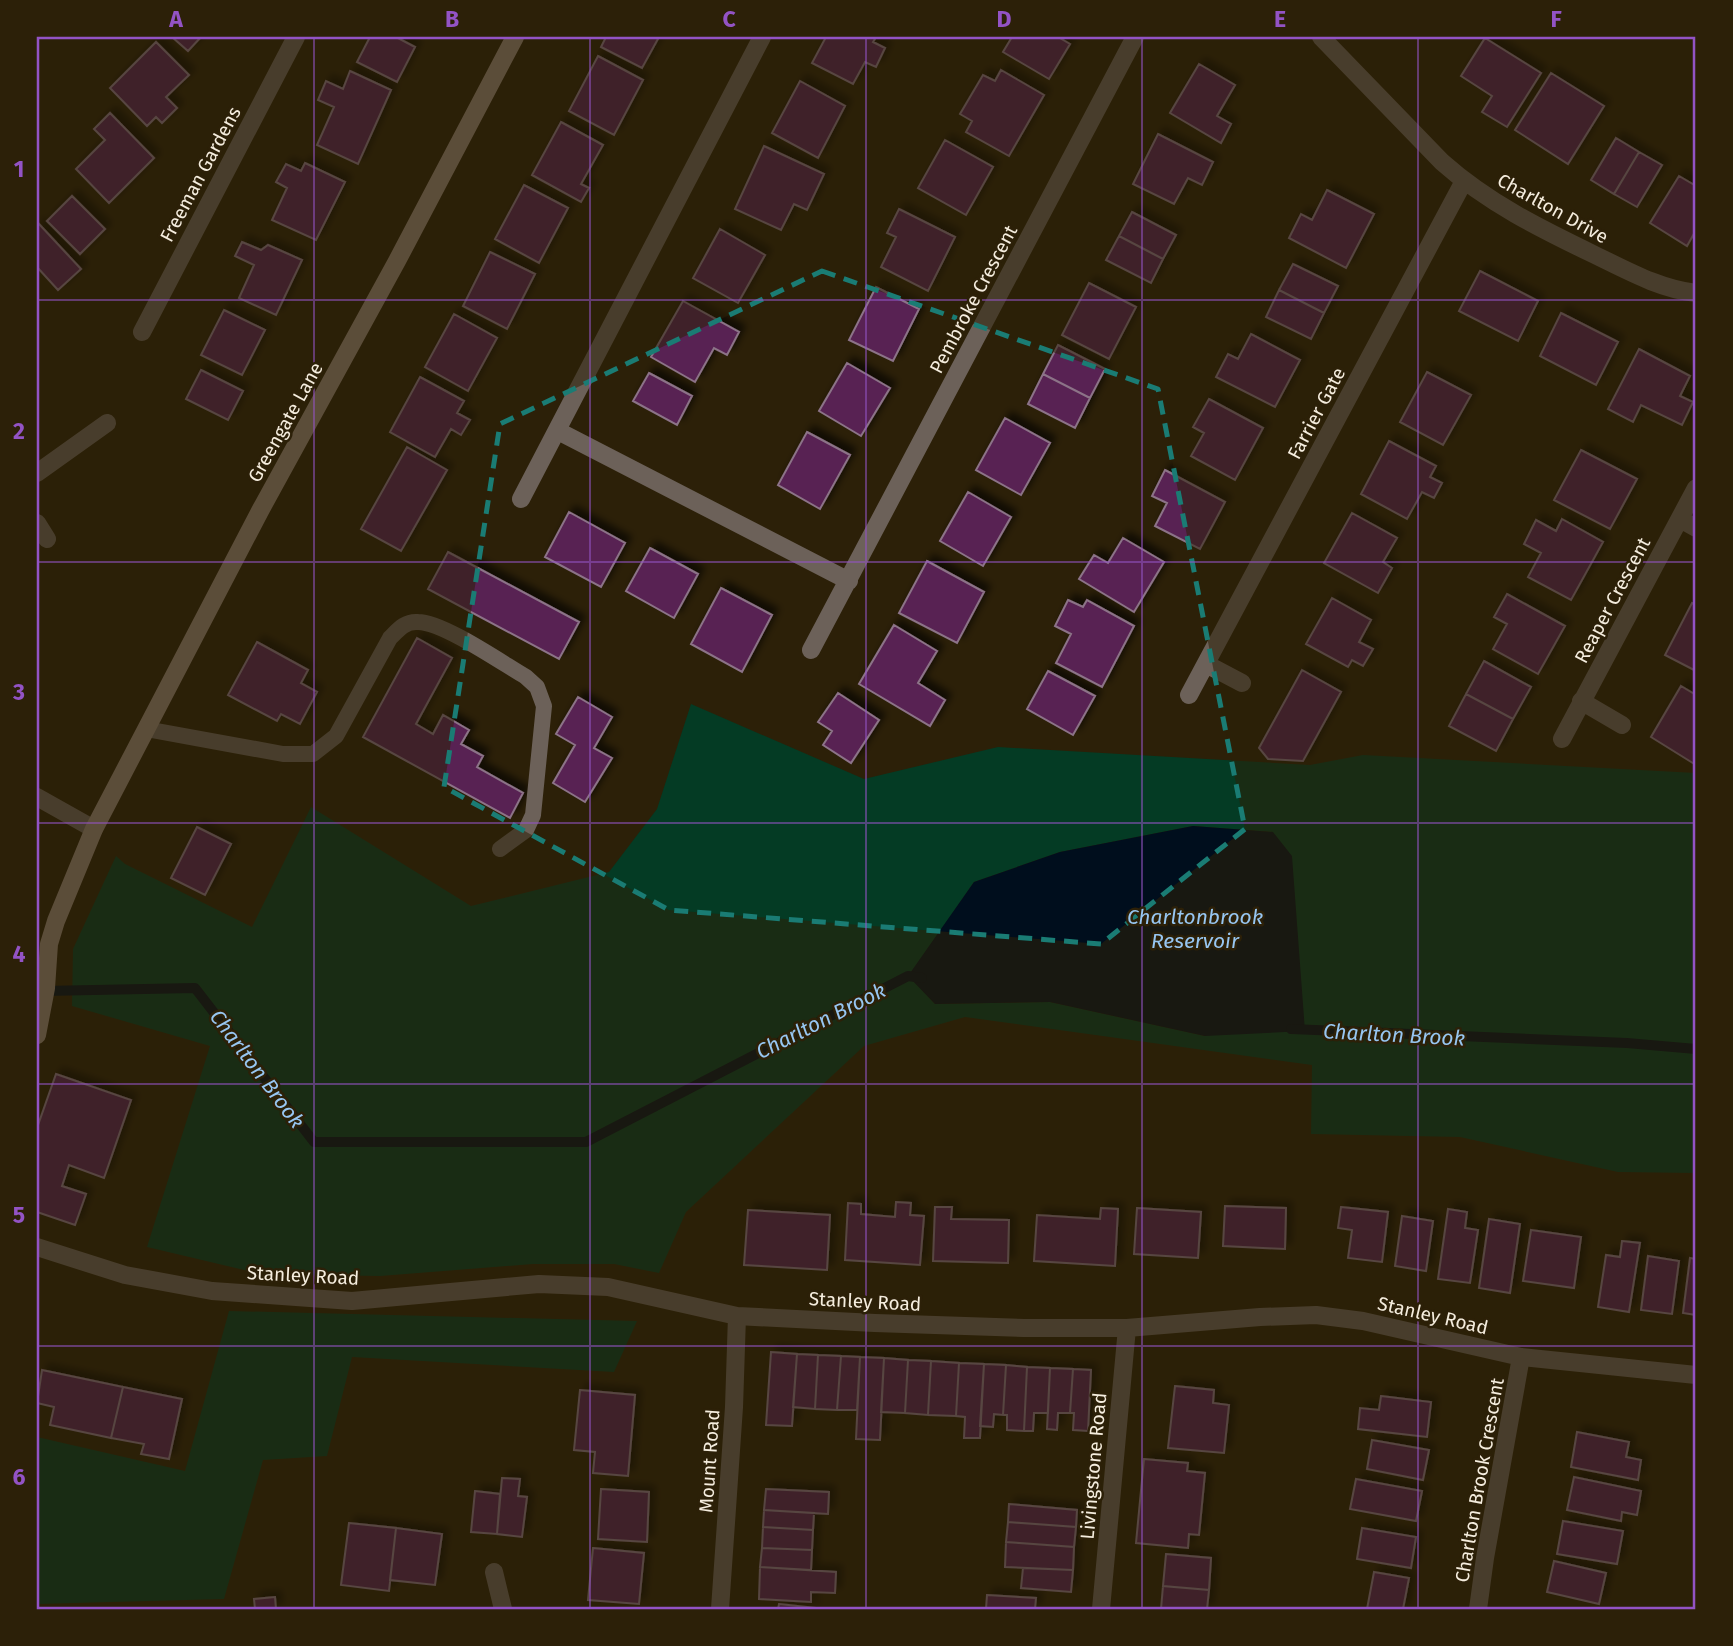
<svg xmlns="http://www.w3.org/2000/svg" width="1733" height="1646" font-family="'Fira Sans',sans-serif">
  <defs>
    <filter id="shadow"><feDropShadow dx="6" dy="-6" stdDeviation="3.5" flood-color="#0009"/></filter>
  </defs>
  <rect width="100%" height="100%" fill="#2c2008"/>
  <!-- green -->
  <path fill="#043b24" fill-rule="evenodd" d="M 691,704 L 864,779 L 998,747 L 1310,765 L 1363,755 L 1696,773 L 1696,1173 L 1618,1172 L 1460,1137 L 1311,1134 L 1312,1065 L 965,1017 L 864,1046 L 686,1212 L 659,1273 L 614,1264 L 533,1264 L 380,1276 L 261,1274 L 147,1247 L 210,1046 L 72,1006 L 73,949 L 116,856 L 125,864 L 252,927 L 311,807 L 471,906 L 609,872 L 657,809 ZM 1193,826 L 1273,832 L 1205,1036 L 1050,1002 L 935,1004 L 909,976 L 974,882 L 1060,852 Z
    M 229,1311 L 637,1321 L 614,1372 L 352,1357 L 327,1456 L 263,1460 L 224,1599 L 37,1604 L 37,1437 L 185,1471 Z"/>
  <!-- water -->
  <path fill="#000e1d" d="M 1193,826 L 1273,832 L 1292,856 L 1305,1031 L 1205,1036 L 1050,1002 L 935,1004 L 908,976 L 974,882 L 1060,852 Z"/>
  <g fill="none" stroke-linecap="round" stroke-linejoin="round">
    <!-- stream -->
    <path stroke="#000e1d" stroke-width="10" d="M 43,991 L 195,988 L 314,1142 L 586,1142 L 908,976 L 922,978
      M 1291,1029 L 1627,1043 L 1696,1049"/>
  </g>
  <!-- building -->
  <path fill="#582352" stroke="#8c7388" stroke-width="2" filter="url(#shadow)" d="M 172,37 L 201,37 L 188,51 Z
    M 370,37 L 396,37 L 415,47 L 397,82 L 357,62 Z
    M 606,37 L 659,37 L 642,68 L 601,47 Z
    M 826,37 L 876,37 L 873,42 L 885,48 L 876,67 L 865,62 L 853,84 L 812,63 Z
    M 1012,37 L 1058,37 L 1070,44 L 1049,79 L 1003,52 Z
    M 1485,38 L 1541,73 L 1507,127 L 1482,112 L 1492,96 L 1461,76 Z
    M 156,42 L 189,75 L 166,97 L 177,108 L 162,123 L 156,117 L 147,126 L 110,88 Z
    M 598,56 L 643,80 L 614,135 L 569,111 Z
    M 1199,64 L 1235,85 L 1217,116 L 1231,124 L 1221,143 L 1170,113 Z
    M 1001,70 L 1044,95 L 1009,156 L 966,132 L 972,121 L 960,114 L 983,75 L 995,81 Z
    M 350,71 L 391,90 L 358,164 L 317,145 L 334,107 L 318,100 L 326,81 L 343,89 Z
    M 1551,73 L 1604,106 L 1568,164 L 1515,130 Z
    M 800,81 L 845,106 L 818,158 L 772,133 Z
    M 110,113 L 154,158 L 109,203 L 76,169 L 105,140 L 94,129 Z
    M 561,122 L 603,145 L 581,184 L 589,188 L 581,202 L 532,175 Z
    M 1158,134 L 1213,162 L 1202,185 L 1188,178 L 1174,204 L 1133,184 Z
    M 1616,138 L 1639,152 L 1614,194 L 1591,180 Z
    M 945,140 L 993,167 L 966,215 L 918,188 Z
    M 764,146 L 824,174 L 807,210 L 794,204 L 781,230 L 735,209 Z
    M 1639,152 L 1662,165 L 1637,207 L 1614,194 Z
    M 305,163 L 345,182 L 316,240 L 272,220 L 287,188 L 276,182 L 286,164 L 301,171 Z
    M 1679,176 L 1696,186 L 1696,230 L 1687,246 L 1650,223 Z
    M 524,185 L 568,208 L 539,263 L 495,239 Z
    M 1327,190 L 1374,214 L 1346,268 L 1289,238 L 1301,214 L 1312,220 Z
    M 72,196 L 105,229 L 80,254 L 47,221 Z
    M 899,209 L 955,237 L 928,291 L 881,267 L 896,237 L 887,233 Z
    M 1132,212 L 1176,235 L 1163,259 L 1119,236 Z
    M 39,224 L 81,269 L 58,290 L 37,267 L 37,226 Z
    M 720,229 L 765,255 L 738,303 L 693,278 Z
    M 1119,236 L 1163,259 L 1151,283 L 1106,260 Z
    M 242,242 L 261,250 L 268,245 L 302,260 L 276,315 L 239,298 L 254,265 L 235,256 Z
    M 490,252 L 535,274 L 507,329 L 463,306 Z
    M 1293,264 L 1338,286 L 1324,313 L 1279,290 Z
    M 1480,271 L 1538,301 L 1518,341 L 1459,311 Z
    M 1089,283 L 1136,307 L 1109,359 L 1062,335 Z
    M 876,287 L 919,309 L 893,361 L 849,340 Z
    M 1279,290 L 1324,313 L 1311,339 L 1266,317 Z
    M 683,301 L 739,332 L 727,355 L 714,348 L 695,382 L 651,357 Z
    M 224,310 L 265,330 L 242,375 L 201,355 Z
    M 1561,313 L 1618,342 L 1596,385 L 1540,356 Z
    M 454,314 L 497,338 L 468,391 L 425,367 Z
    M 1251,334 L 1300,360 L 1275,407 L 1216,377 L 1228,354 L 1238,359 Z
    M 1058,345 L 1105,369 L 1090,398 L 1043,374 Z
    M 1639,349 L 1690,376 L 1680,396 L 1693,402 L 1682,425 L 1641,405 L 1633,422 L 1608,409 Z
    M 847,363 L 890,388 L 861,436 L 819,411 Z
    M 201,370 L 243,391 L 228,420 L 186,399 Z
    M 1427,372 L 1471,395 L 1443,445 L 1400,422 Z
    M 649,373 L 692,396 L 677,425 L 633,401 Z
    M 1043,374 L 1090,398 L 1075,428 L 1028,404 Z
    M 420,377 L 464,401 L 457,413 L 470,420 L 461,435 L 451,429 L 435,457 L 390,432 Z
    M 1209,399 L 1263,428 L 1235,480 L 1191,456 L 1204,433 L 1193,427 Z
    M 1005,418 L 1050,443 L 1021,495 L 976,470 Z
    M 807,432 L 850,455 L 820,509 L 778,485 Z
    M 1389,441 L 1436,466 L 1430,477 L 1442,483 L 1434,498 L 1422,492 L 1407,519 L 1361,494 Z
    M 407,447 L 447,470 L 401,551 L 361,529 Z
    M 1581,450 L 1637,479 L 1610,529 L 1554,500 Z
    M 1165,470 L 1225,502 L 1200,549 L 1155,526 L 1167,503 L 1152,496 Z
    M 968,492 L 1011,517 L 983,566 L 940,541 Z
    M 569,512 L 625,543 L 601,587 L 545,557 Z
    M 1352,513 L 1397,538 L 1383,562 L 1392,568 L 1378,593 L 1324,563 Z
    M 1562,519 L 1603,542 L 1571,600 L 1528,577 L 1541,553 L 1524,544 L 1536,520 L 1556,531 Z
    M 1123,538 L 1164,562 L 1134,612 L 1079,579 L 1094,555 L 1108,563 Z
    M 650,548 L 698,574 L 674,618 L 626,591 Z
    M 448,552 L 579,622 L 559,659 L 428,589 Z
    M 927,561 L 984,592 L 957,643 L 899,613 Z
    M 721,588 L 772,615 L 742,672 L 691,644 Z
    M 1507,594 L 1565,626 L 1538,674 L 1493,649 L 1507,624 L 1494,617 Z
    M 1332,598 L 1371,620 L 1359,642 L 1373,649 L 1363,666 L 1352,660 L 1348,667 L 1306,644 Z
    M 1068,600 L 1083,607 L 1087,600 L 1134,626 L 1102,687 L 1056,663 L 1071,634 L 1055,626 Z
    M 1692,603 L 1696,605 L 1696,671 L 1665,655 Z
    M 894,625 L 937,651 L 918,683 L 945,700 L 930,726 L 859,684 Z
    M 417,638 L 452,658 L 416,724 L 433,734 L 443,715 L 469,730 L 461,744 L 483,756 L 477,767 L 523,793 L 510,818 L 363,737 Z
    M 257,642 L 308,670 L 301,683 L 317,692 L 300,724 L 281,714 L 277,721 L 228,695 Z
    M 1484,661 L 1531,687 L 1513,719 L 1466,694 Z
    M 1302,670 L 1341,692 L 1303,761 L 1268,759 L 1259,748 Z
    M 1048,671 L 1095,696 L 1073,735 L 1027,709 Z
    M 1681,686 L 1696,695 L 1696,765 L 1651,737 Z
    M 838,693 L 879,720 L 851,763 L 823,745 L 832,731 L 818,722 Z
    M 1466,694 L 1513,719 L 1496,751 L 1449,726 Z
    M 578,697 L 612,717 L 594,748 L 612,758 L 585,802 L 553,783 L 575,745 L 556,734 Z
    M 197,827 L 231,844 L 205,895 L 171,878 Z
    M 56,1074 L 131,1100 L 104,1178 L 69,1165 L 62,1186 L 86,1194 L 75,1225 L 37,1212 L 37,1128 Z
    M 896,1202 L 911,1203 L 910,1215 L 924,1216 L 920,1265 L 845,1260 L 848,1203 L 861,1204 L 861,1214 L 895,1217 Z
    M 1225,1206 L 1286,1208 L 1285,1249 L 1223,1246 Z
    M 935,1207 L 952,1207 L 951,1219 L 1009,1220 L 1008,1263 L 933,1261 Z
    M 1341,1207 L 1388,1212 L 1382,1262 L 1348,1258 L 1352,1230 L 1338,1228 Z
    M 1101,1208 L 1118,1209 L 1115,1266 L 1034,1261 L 1037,1215 L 1100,1219 Z
    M 1137,1208 L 1201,1212 L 1198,1258 L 1134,1254 Z
    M 1448,1209 L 1467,1212 L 1465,1228 L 1478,1230 L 1470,1283 L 1438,1279 Z
    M 748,1210 L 830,1215 L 827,1270 L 744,1265 Z
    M 1402,1216 L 1433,1221 L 1426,1271 L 1395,1266 Z
    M 1489,1219 L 1520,1224 L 1510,1293 L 1479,1288 Z
    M 1531,1230 L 1581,1237 L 1574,1288 L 1523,1281 Z
    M 1622,1241 L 1640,1243 L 1629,1312 L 1598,1307 L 1606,1255 L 1620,1257 Z
    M 1648,1256 L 1679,1261 L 1672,1314 L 1641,1310 Z
    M 1690,1258 L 1696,1259 L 1696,1315 L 1683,1313 Z
    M 771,1352 L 797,1354 L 792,1426 L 766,1425 Z
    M 797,1354 L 818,1355 L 815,1409 L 793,1407 Z
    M 818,1355 L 841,1356 L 837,1410 L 815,1409 Z
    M 841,1356 L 860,1357 L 857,1410 L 837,1410 Z
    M 860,1357 L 884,1358 L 880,1440 L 856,1439 Z
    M 884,1358 L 908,1360 L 905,1413 L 881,1412 Z
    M 908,1360 L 931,1361 L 928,1415 L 905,1413 Z
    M 931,1361 L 959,1363 L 956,1416 L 928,1415 Z
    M 959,1363 L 984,1364 L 980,1438 L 964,1438 L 965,1417 L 956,1416 Z
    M 984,1364 L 1006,1365 L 1003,1415 L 994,1414 L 993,1427 L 980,1426 Z
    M 1006,1365 L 1027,1367 L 1024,1431 L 1007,1430 L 1007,1415 L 1003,1415 Z
    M 1027,1367 L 1050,1368 L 1048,1413 L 1034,1413 L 1033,1431 L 1024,1431 Z
    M 1050,1368 L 1073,1369 L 1070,1413 L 1058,1413 L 1057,1430 L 1047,1429 Z
    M 1073,1369 L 1091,1370 L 1088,1431 L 1073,1430 L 1074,1413 L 1070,1413 Z
    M 42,1370 L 123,1387 L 111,1438 L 50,1425 L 54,1407 L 37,1403 Z
    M 1175,1386 L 1214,1390 L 1213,1403 L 1229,1405 L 1224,1453 L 1168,1448 Z
    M 123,1387 L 182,1399 L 169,1459 L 141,1454 L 144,1444 L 111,1438 Z
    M 580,1390 L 635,1395 L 628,1476 L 593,1473 L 595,1452 L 574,1450 Z
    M 1381,1396 L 1431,1402 L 1427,1437 L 1358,1429 L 1360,1408 L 1379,1410 Z
    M 1577,1432 L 1629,1442 L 1626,1457 L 1641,1460 L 1638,1480 L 1571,1467 Z
    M 1372,1440 L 1429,1450 L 1423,1480 L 1367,1469 Z
    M 1144,1459 L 1188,1463 L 1187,1471 L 1205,1473 L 1199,1535 L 1189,1534 L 1188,1548 L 1136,1543 Z
    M 1574,1477 L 1641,1491 L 1637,1515 L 1622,1512 L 1621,1521 L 1567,1510 Z
    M 502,1478 L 520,1479 L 518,1496 L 527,1497 L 522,1537 L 497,1534 Z
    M 1356,1479 L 1422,1491 L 1416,1521 L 1350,1509 Z
    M 601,1489 L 649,1492 L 647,1542 L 598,1539 Z
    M 766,1489 L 829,1492 L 828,1514 L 764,1510 Z
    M 475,1491 L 500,1494 L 497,1534 L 471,1532 Z
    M 1009,1504 L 1077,1510 L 1076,1527 L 1008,1522 Z
    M 764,1510 L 814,1513 L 813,1530 L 763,1527 Z
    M 1563,1521 L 1623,1531 L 1617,1564 L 1557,1554 Z
    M 1008,1522 L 1076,1527 L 1074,1547 L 1006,1542 Z
    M 349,1523 L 396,1528 L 389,1591 L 341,1585 Z
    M 763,1527 L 813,1530 L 812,1550 L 762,1548 Z
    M 396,1528 L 442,1534 L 435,1585 L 390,1580 Z
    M 1362,1528 L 1416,1537 L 1411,1568 L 1357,1559 Z
    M 1006,1542 L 1074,1547 L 1073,1570 L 1005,1567 Z
    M 593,1548 L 644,1553 L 639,1604 L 588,1600 Z
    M 762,1548 L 812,1550 L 811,1570 L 760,1567 Z
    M 1166,1554 L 1211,1558 L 1209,1590 L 1163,1586 Z
    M 1554,1561 L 1606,1573 L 1599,1604 L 1547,1592 Z
    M 760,1567 L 836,1572 L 835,1593 L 811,1592 L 811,1602 L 759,1599 Z
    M 1023,1568 L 1073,1570 L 1071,1592 L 1021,1588 Z
    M 1374,1572 L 1409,1578 L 1403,1609 L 1367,1609 Z
    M 1163,1586 L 1209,1590 L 1207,1609 L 1161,1609 Z
    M 987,1595 L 1036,1598 L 1035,1609 L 986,1609 Z
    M 275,1597 L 276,1609 L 255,1609 L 254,1599 Z
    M 779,1604 L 816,1608 L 778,1609 Z"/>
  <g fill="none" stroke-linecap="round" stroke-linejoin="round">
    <!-- lane -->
    <path stroke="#6c6159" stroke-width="16" d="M 146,729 L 283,754 L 313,754 L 336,736 L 390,638 C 398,630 405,621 418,622 C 443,622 502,663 526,677 L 537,687 L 544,706 L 533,815 L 526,830 L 500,849"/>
    <!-- street -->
    <path stroke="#6c6159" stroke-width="18" d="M 1321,37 L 1442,162 C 1488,203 1541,229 1595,255 C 1628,271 1660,289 1696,293
      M 142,332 L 296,37
      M 558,431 L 849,581
      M 37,473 L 107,423
      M 521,499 L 762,37
      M 1680,519 L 1696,528
      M 37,523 L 47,539
      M 811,650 L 1135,37
      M 1206,664 L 1242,683
      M 1189,695 L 1464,181
      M 1581,701 L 1622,725
      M 1562,739 L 1696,488
      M 37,797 L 94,829
      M 37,1247 L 125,1275 L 212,1291 L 352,1301 L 539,1284 L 608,1287 L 737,1316 L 875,1323 L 1024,1328 L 1127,1328 L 1260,1317 L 1316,1315 L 1363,1321 L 1521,1357 L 1696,1375
      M 494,1572 L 503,1609
      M 720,1609 L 734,1407 L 737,1316
      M 1101,1609 L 1127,1328
      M 1478,1609 L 1485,1558 L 1521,1357"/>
    <!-- secondary -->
    <path stroke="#968477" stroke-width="18" d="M 37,1035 L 46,988 L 49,944 L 56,921 L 94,829 L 260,511 L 397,261 L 515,37"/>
  </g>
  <!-- marked area -->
  <path d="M0 0H1733V1646H0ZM 822,271 L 1158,389 L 1245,829 L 1101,944 L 669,910 L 444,787 L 500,424 Z" fill="#2c2008" fill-opacity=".55" fill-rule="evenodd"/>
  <path fill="none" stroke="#1a7c74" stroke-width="5" stroke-dasharray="14 9" stroke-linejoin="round" d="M 822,271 L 1158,389 L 1245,829 L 1101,944 L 669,910 L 444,787 L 500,424 Z"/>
  <!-- grid -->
  <path fill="none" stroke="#9353c5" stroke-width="2" stroke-opacity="0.55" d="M 314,37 L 314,1609M 590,37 L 590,1609M 866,37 L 866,1609M 1142,37 L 1142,1609M 1418,37 L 1418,1609M 37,300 L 1696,300M 37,562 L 1696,562M 37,823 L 1696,823M 37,1084 L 1696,1084M 37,1346 L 1696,1346"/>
  <g text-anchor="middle" stroke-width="5" stroke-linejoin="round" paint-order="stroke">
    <!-- street labels -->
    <g font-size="19" fill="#f5edde" stroke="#2c2008">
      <text transform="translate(200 174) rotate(-62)" y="7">Freeman Gardens</text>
      <text transform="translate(1553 208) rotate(29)" y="7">Charlton Drive</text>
      <text transform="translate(973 299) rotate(-62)" y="7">Pembroke Crescent</text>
      <text transform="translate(1316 413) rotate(-62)" y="7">Farrier Gate</text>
      <text transform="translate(285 422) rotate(-61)" y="7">Greengate Lane</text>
      <text transform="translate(1612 600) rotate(-62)" y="7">Reaper Crescent</text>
      <text transform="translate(303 1275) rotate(3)" y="7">Stanley Road</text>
      <text transform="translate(865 1301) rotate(3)" y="7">Stanley Road</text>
      <text transform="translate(1433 1315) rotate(13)" y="7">Stanley Road</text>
      <text transform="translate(709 1461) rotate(-86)" y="7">Mount Road</text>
      <text transform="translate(1093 1466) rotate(-85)" y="7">Livingstone Road</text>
      <text transform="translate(1479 1480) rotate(-80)" y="7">Charlton Brook Crescent</text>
    </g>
    <!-- water labels -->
    <g font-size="21" font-style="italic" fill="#97c6f1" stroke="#2c2008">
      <text x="1195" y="924">Charltonbrook<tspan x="1195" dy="24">Reservoir</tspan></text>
      <text transform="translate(821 1021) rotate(-27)" y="7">Charlton Brook</text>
      <text transform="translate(1394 1035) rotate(3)" y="7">Charlton Brook</text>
      <text transform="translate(257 1069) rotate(53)" y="7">Charlton Brook</text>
    </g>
  </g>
  <!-- border -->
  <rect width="1733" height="1646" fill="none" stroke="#2c2008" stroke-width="77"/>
  <rect x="38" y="38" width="1656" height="1570" fill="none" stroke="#9353c5" stroke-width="2.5"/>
  <g font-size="23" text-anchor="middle" font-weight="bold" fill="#9353c5">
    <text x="176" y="27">A</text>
    <text x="452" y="27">B</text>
    <text x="729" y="27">C</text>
    <text x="1004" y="27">D</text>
    <text x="1280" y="27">E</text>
    <text x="1556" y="27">F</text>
    <text x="19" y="177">1</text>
    <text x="19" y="439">2</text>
    <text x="19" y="700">3</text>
    <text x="19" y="962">4</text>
    <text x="19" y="1223">5</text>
    <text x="19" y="1485">6</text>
  </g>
</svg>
